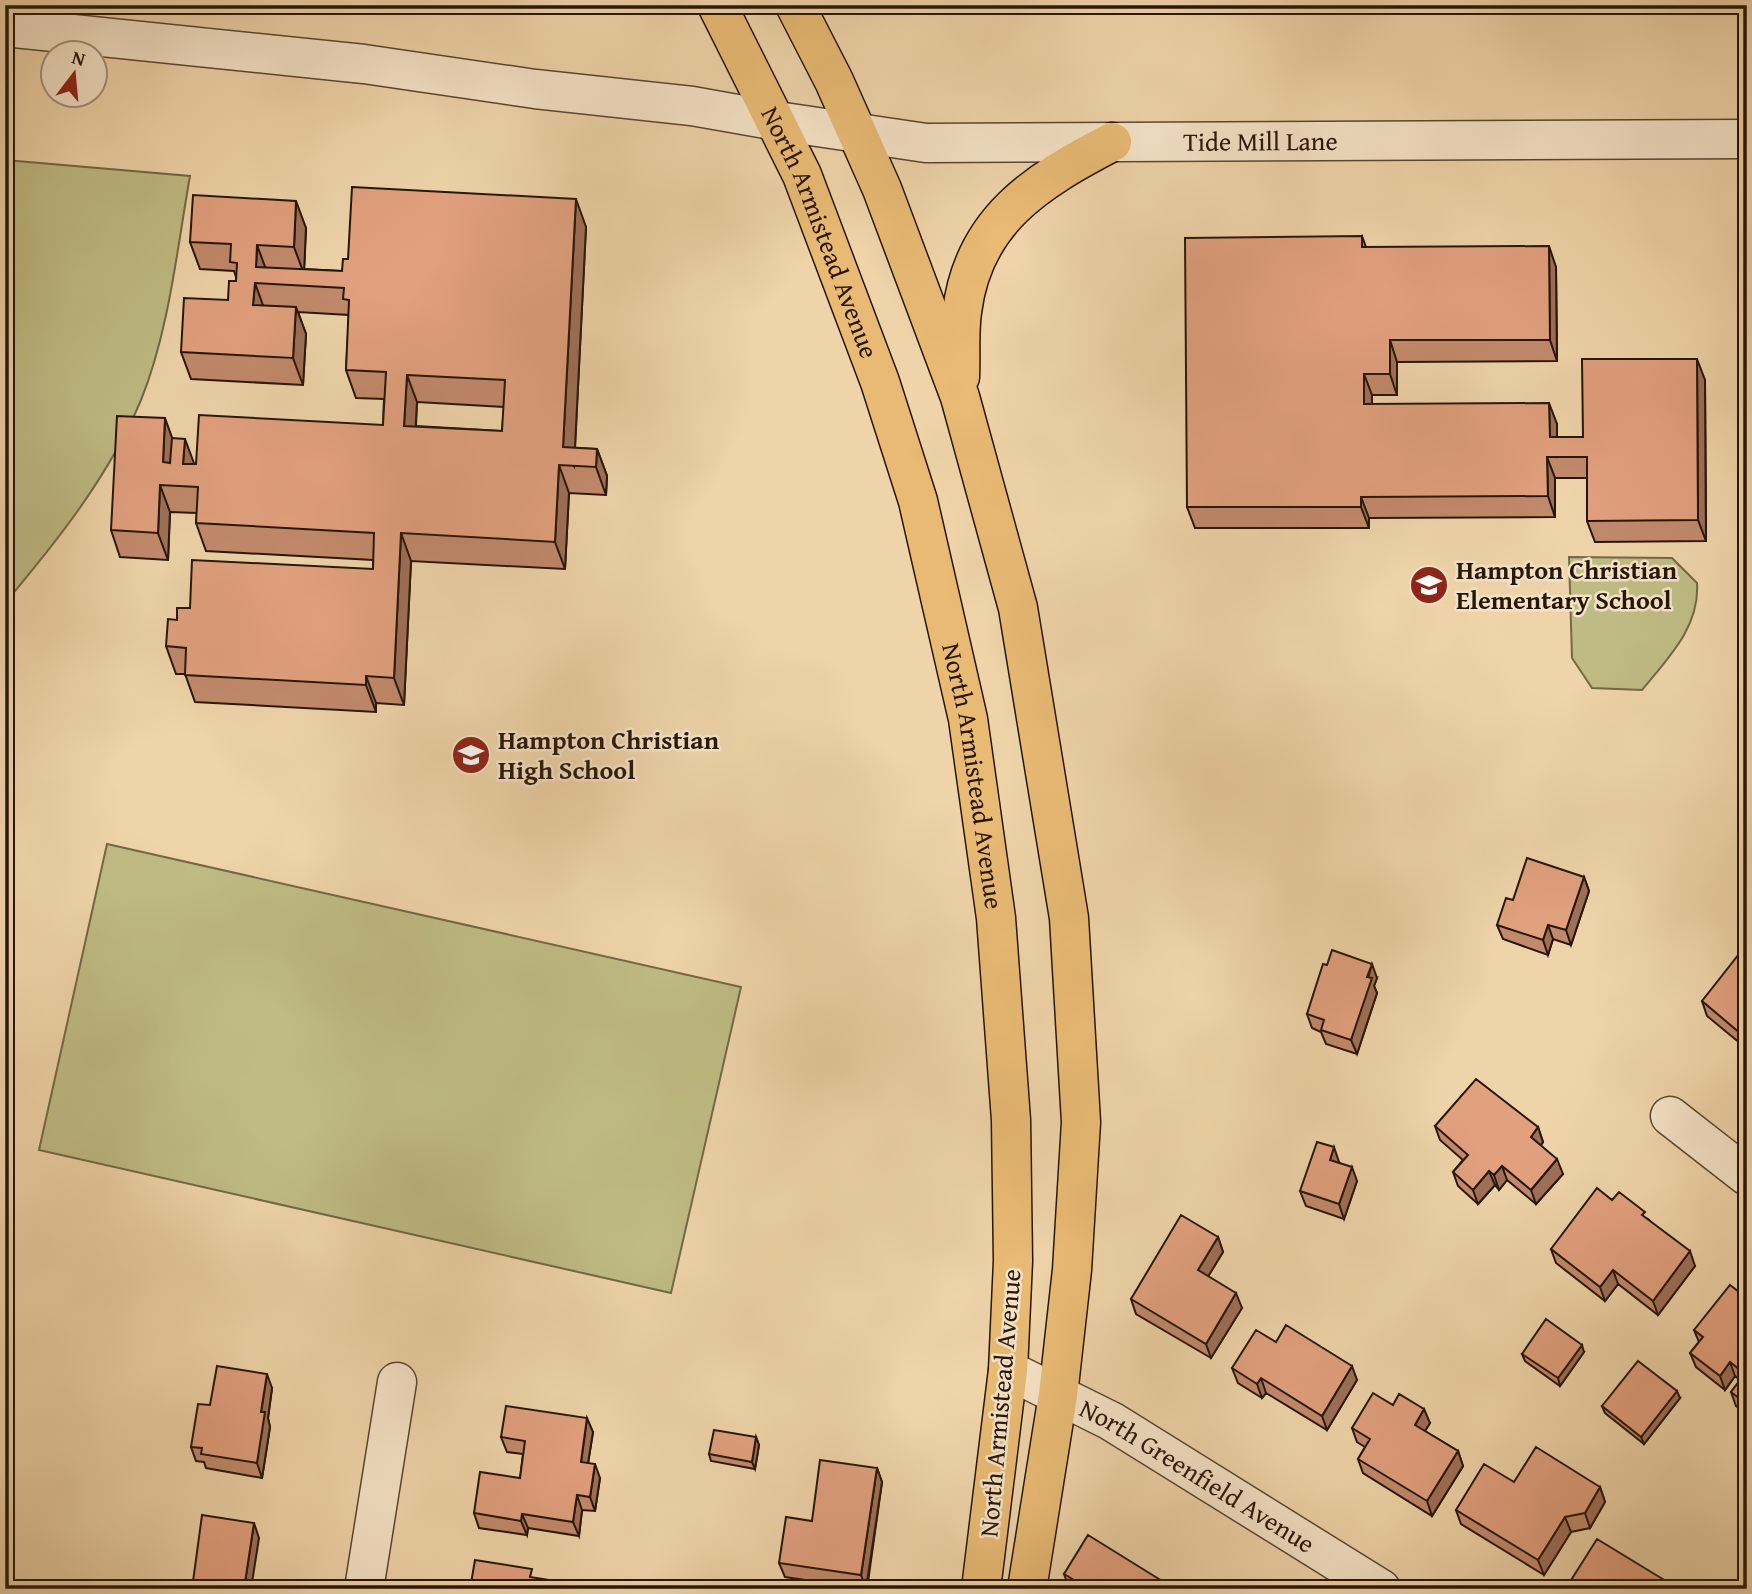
<svg xmlns="http://www.w3.org/2000/svg" width="1752" height="1594" font-family="'Gentium Book Plus',serif">
  <rect width="100%" height="100%" fill="#efd4a9"/>
  <filter id="stains"><feTurbulence type="fractalNoise" baseFrequency=".00286" numOctaves="4"/><feColorMatrix values="0 0 0 0 .2 0 0 0 0 .09 0 0 0 0 .02 0 0 0 .5 -.17"/></filter>
  <radialGradient id="worn" r=".72"><stop offset=".6" stop-color="#630" stop-opacity="0"/><stop offset="1" stop-color="#630" stop-opacity=".3"/></radialGradient>
  <!-- green -->
  <path fill="#bfbb84" stroke="#736846" stroke-width="2" d="M 5,160 L 190,176 C 177,249 169,331 141,400 C 109,476 58,540 5,603 Z
    M 1569,557 L 1672,558 L 1697,583 C 1700,627 1668,658 1642,690 L 1592,688 L 1572,658 Z
    M 107,844 L 741,987 L 671,1293 L 39,1150 Z"/>
  <g fill="none" stroke-linecap="round" stroke-linejoin="round">
    <defs>
      <g id="minor">
        <path d="M 5,27 L 364,64 L 535,89 L 692,106 L 777,121"/>
        <path d="M 1670,1116 L 1747,1176"/>
        <path id="s1" d="M 1008,1370 L 1111,1421 L 1381,1589"/>
        <path d="M 364,1589 L 397,1382"/>
      </g>
      <g id="tertiary">
        <path id="s2" d="M 777,121 L 926,143 L 1747,139"/>
      </g>
      <g id="primary">
        <path id="s3" d="M 717,5 L 802,175 L 880,382 L 918,501 L 968,719 L 996,918 L 1011,1120 L 1013,1261 L 1008,1370 L 981,1589"/>
        <path d="M 795,5 L 834,81 L 882,189 L 960,397 L 1018,608 L 1069,918 L 1081,1122 L 1072,1270 L 1058,1395 L 1027,1589"/>
        <path d="M 960,377 C 961,356 959,333 962,312 C 973,220 1037,181 1112,142"/>
      </g>
    </defs>
    <!-- minor casing -->
    <use href="#minor" stroke="#594631" stroke-width="41"/>
    <!-- tertiary casing -->
    <use href="#tertiary" stroke="#594631" stroke-width="41"/>
    <!-- primary casing -->
    <use href="#primary" stroke="#271609" stroke-width="41"/>
    <!-- minor -->
    <use href="#minor" stroke="#f5e3c7" stroke-width="38"/>
    <!-- tertiary -->
    <use href="#tertiary" stroke="#f5e3c7" stroke-width="38"/>
    <!-- primary -->
    <use href="#primary" stroke="#e8ba74" stroke-width="38"/>
  </g>
  <!-- wall -->
  <path fill="#c28a6c" stroke="#271609" stroke-width="2" fill-rule="evenodd" d="M 586,227 L 575,448 L 597,449 L 607,476 L 606,495 L 569,493 L 565,569 L 411,561 L 404,705 L 376,703 L 376,712 L 195,702 L 185,674 L 176,674 L 166,646 L 177,620 L 190,608 L 373,569 L 373,560 L 206,551 L 196,523 L 197,513 L 170,512 L 168,560 L 120,557 L 111,530 L 172,438 L 194,464 L 383,425 L 384,399 L 356,398 L 346,370 L 349,315 L 298,312 L 306,334 L 303,385 L 191,379 L 181,352 L 228,300 L 236,281 L 236,277 L 234,271 L 200,269 L 190,242 L 306,228 L 304,269 L 342,271 L 348,259 ZM 417,402 L 504,407 L 502,431 L 416,426 Z
    M 1362,236 L 1366,247 L 1556,267 L 1557,361 L 1397,362 L 1397,395 L 1372,395 L 1372,404 L 1557,424 L 1557,437 L 1583,437 L 1705,380 L 1706,541 L 1595,542 L 1587,521 L 1587,478 L 1555,478 L 1555,517 L 1369,518 L 1369,528 L 1195,528 L 1187,507 Z
    M 1584,877 L 1589,891 L 1571,945 L 1553,939 L 1548,955 L 1503,939 L 1497,925 L 1513,900 Z
    M 1747,952 L 1747,1049 L 1707,1016 L 1702,1001 Z
    M 1377,978 L 1374,986 L 1377,993 L 1357,1054 L 1326,1044 L 1321,1032 L 1312,1028 L 1307,1014 Z
    M 1435,1126 L 1538,1127 L 1543,1142 L 1541,1145 L 1563,1174 L 1536,1204 L 1507,1180 L 1499,1190 L 1495,1185 L 1478,1204 L 1458,1186 L 1453,1172 L 1463,1160 L 1440,1140 Z
    M 1339,1162 L 1357,1181 L 1344,1219 L 1306,1206 L 1300,1191 Z
    M 1612,1200 L 1648,1219 L 1695,1266 L 1658,1315 L 1618,1284 L 1605,1301 L 1556,1263 L 1551,1249 Z
    M 1218,1237 L 1223,1252 L 1208,1276 L 1242,1308 L 1211,1358 L 1136,1314 L 1131,1299 Z
    M 1747,1298 L 1747,1414 L 1736,1406 L 1731,1392 L 1740,1380 L 1735,1376 L 1725,1390 L 1696,1367 L 1690,1353 L 1699,1342 L 1694,1330 Z
    M 1276,1342 L 1357,1380 L 1327,1430 L 1266,1393 L 1262,1398 L 1238,1383 L 1232,1368 Z
    M 1584,1352 L 1560,1386 L 1525,1361 L 1522,1354 Z
    M 272,1388 L 268,1418 L 270,1427 L 262,1478 L 206,1468 L 204,1462 L 196,1461 L 191,1447 L 210,1405 Z
    M 1680,1398 L 1644,1444 L 1605,1413 L 1602,1406 Z
    M 1393,1405 L 1430,1423 L 1425,1431 L 1458,1451 L 1463,1466 L 1432,1516 L 1363,1473 L 1358,1459 L 1365,1447 L 1357,1442 L 1352,1428 Z
    M 593,1432 L 588,1463 L 600,1478 L 595,1511 L 582,1510 L 579,1536 L 528,1528 L 527,1535 L 479,1528 L 474,1513 L 520,1478 L 523,1454 L 507,1452 L 501,1437 Z
    M 756,1437 L 759,1445 L 755,1469 L 711,1461 L 709,1454 Z
    M 877,1468 L 882,1482 L 867,1589 L 785,1577 L 779,1563 L 812,1521 Z
    M 1514,1482 L 1600,1487 L 1605,1502 L 1590,1528 L 1571,1532 L 1544,1575 L 1461,1524 L 1456,1510 Z
    M 1064,1574 L 1175,1589 L 1071,1589 L 1069,1588 Z"/>
  <!-- shaded-wall -->
  <path fill="#9e7058" stroke="#271609" stroke-width="2" d="M 576,199 L 586,227 L 574,466 L 563,447 Z
    M 296,201 L 306,228 L 304,274 L 294,247 Z
    M 257,245 L 267,272 L 256,267 Z
    M 1549,246 L 1556,267 L 1557,361 L 1550,340 Z
    M 255,283 L 265,311 L 253,305 Z
    M 296,307 L 306,334 L 303,385 L 293,358 Z
    M 1390,340 L 1397,362 L 1397,395 L 1390,374 Z
    M 1697,359 L 1705,380 L 1706,541 L 1698,520 Z
    M 1364,374 L 1372,395 L 1372,425 L 1364,404 Z
    M 407,375 L 417,402 L 414,453 L 404,426 Z
    M 1549,403 L 1557,424 L 1557,458 L 1550,437 Z
    M 165,418 L 175,446 L 173,485 L 163,462 Z
    M 185,439 L 195,466 L 183,464 Z
    M 597,449 L 607,476 L 606,495 L 596,467 Z
    M 1547,457 L 1555,478 L 1555,517 L 1548,496 Z
    M 559,465 L 569,493 L 565,569 L 555,542 Z
    M 160,485 L 170,512 L 168,560 L 158,533 Z
    M 1361,497 L 1369,518 L 1369,528 L 1361,507 Z
    M 401,533 L 411,561 L 404,705 L 394,678 Z
    M 366,676 L 376,703 L 376,712 L 366,685 Z
    M 1584,877 L 1589,891 L 1571,945 L 1566,930 Z
    M 1548,925 L 1553,939 L 1548,955 L 1543,940 Z
    M 1372,964 L 1377,978 L 1374,986 L 1377,993 L 1357,1054 L 1351,1040 Z
    M 1538,1127 L 1543,1142 L 1536,1151 L 1531,1137 Z
    M 1334,1147 L 1339,1162 L 1335,1174 L 1330,1160 Z
    M 1557,1159 L 1563,1174 L 1536,1204 L 1531,1190 Z
    M 1502,1166 L 1507,1180 L 1499,1190 L 1494,1175 Z
    M 1352,1167 L 1357,1181 L 1344,1219 L 1339,1204 Z
    M 1489,1171 L 1495,1185 L 1478,1204 L 1473,1190 Z
    M 1218,1237 L 1223,1252 L 1203,1285 L 1198,1270 Z
    M 1690,1251 L 1695,1266 L 1658,1315 L 1653,1301 Z
    M 1613,1270 L 1618,1284 L 1605,1301 L 1600,1287 Z
    M 1236,1293 L 1242,1308 L 1211,1358 L 1206,1344 Z
    M 1582,1345 L 1584,1352 L 1560,1386 L 1558,1378 Z
    M 1730,1362 L 1735,1376 L 1725,1390 L 1720,1376 Z
    M 1352,1366 L 1357,1380 L 1327,1430 L 1322,1416 Z
    M 267,1374 L 272,1388 L 268,1418 L 270,1427 L 262,1478 L 257,1463 L 261,1412 Z
    M 1261,1378 L 1266,1393 L 1262,1398 L 1257,1384 Z
    M 1677,1391 L 1680,1398 L 1644,1444 L 1641,1437 Z
    M 1424,1409 L 1430,1423 L 1420,1439 L 1415,1425 Z
    M 587,1418 L 593,1432 L 586,1476 L 581,1462 Z
    M 756,1437 L 759,1445 L 755,1469 L 752,1462 Z
    M 1458,1451 L 1463,1466 L 1432,1516 L 1427,1501 Z
    M 595,1464 L 600,1478 L 595,1511 L 590,1497 Z
    M 877,1468 L 882,1482 L 866,1589 L 861,1575 Z
    M 1600,1487 L 1605,1502 L 1590,1528 L 1585,1513 Z
    M 577,1495 L 582,1510 L 579,1536 L 573,1522 Z
    M 522,1514 L 528,1528 L 527,1535 L 521,1521 Z
    M 1565,1517 L 1571,1532 L 1544,1575 L 1538,1560 Z
    M 254,1523 L 259,1538 L 251,1589 L 244,1589 Z"/>
  <!-- building -->
  <path fill="#e1a07e" stroke="#271609" stroke-width="2" fill-rule="evenodd" d="M 352,187 L 576,199 L 563,447 L 597,449 L 596,467 L 559,465 L 555,542 L 401,533 L 394,678 L 366,676 L 366,685 L 185,675 L 186,648 L 166,646 L 168,619 L 177,620 L 177,608 L 190,608 L 192,560 L 373,569 L 374,533 L 196,523 L 198,487 L 160,485 L 158,533 L 111,530 L 117,416 L 165,418 L 163,462 L 170,463 L 172,438 L 185,439 L 183,464 L 196,464 L 199,415 L 383,425 L 386,372 L 346,370 L 349,300 L 343,299 L 344,288 L 255,283 L 253,305 L 296,307 L 293,358 L 181,352 L 184,298 L 228,300 L 229,281 L 236,281 L 237,263 L 230,262 L 231,244 L 190,242 L 193,195 L 296,201 L 294,247 L 257,245 L 256,267 L 342,271 L 343,259 L 348,259 ZM 407,375 L 505,380 L 502,431 L 404,426 Z
    M 1362,236 L 1362,247 L 1549,246 L 1550,340 L 1390,340 L 1390,374 L 1364,374 L 1364,404 L 1549,403 L 1550,437 L 1583,437 L 1582,359 L 1697,359 L 1698,520 L 1587,521 L 1587,457 L 1547,457 L 1548,496 L 1361,497 L 1361,507 L 1187,507 L 1185,238 Z
    M 1527,858 L 1584,877 L 1566,930 L 1548,925 L 1543,940 L 1497,925 L 1506,898 L 1513,900 Z
    M 1743,949 L 1747,952 L 1747,1039 L 1702,1001 Z
    M 1332,950 L 1372,964 L 1367,977 L 1372,978 L 1351,1040 L 1321,1030 L 1324,1020 L 1307,1014 L 1323,964 L 1327,965 Z
    M 1476,1079 L 1538,1127 L 1531,1137 L 1557,1159 L 1531,1190 L 1502,1166 L 1494,1175 L 1489,1171 L 1473,1190 L 1453,1172 L 1468,1155 L 1435,1126 Z
    M 1317,1142 L 1334,1147 L 1330,1160 L 1352,1167 L 1339,1204 L 1300,1191 Z
    M 1597,1188 L 1612,1200 L 1619,1192 L 1645,1212 L 1642,1215 L 1690,1251 L 1653,1301 L 1613,1270 L 1600,1287 L 1551,1249 Z
    M 1181,1215 L 1218,1237 L 1198,1270 L 1236,1293 L 1206,1344 L 1131,1299 Z
    M 1730,1285 L 1747,1298 L 1747,1404 L 1731,1392 L 1745,1374 L 1730,1362 L 1720,1376 L 1690,1353 L 1703,1337 L 1694,1330 Z
    M 1546,1319 L 1582,1345 L 1558,1378 L 1522,1354 Z
    M 1286,1325 L 1352,1366 L 1322,1416 L 1261,1378 L 1257,1384 L 1232,1368 L 1256,1330 L 1276,1342 Z
    M 1638,1361 L 1677,1391 L 1641,1437 L 1602,1406 Z
    M 217,1366 L 267,1374 L 261,1412 L 265,1412 L 257,1463 L 201,1454 L 202,1448 L 191,1447 L 198,1404 L 210,1405 Z
    M 1373,1393 L 1393,1405 L 1399,1394 L 1424,1409 L 1415,1425 L 1458,1451 L 1427,1501 L 1358,1459 L 1370,1439 L 1352,1428 Z
    M 506,1406 L 587,1418 L 581,1462 L 595,1464 L 590,1497 L 577,1495 L 573,1522 L 522,1514 L 521,1521 L 474,1513 L 480,1472 L 520,1478 L 525,1441 L 501,1437 Z
    M 714,1430 L 756,1437 L 752,1462 L 709,1454 Z
    M 1536,1447 L 1600,1487 L 1585,1513 L 1565,1517 L 1538,1560 L 1456,1510 L 1484,1464 L 1514,1482 Z
    M 820,1460 L 877,1468 L 861,1575 L 779,1563 L 786,1517 L 812,1521 Z
    M 202,1515 L 254,1523 L 244,1589 L 192,1589 Z
    M 1088,1535 L 1175,1589 L 1089,1589 L 1064,1574 Z
    M 1597,1539 L 1679,1589 L 1575,1589 L 1568,1585 Z
    M 475,1560 L 532,1569 L 530,1577 L 556,1581 L 555,1589 L 470,1589 Z"/>
  <!-- icons -->
  <defs>
    <symbol id="school-disc" viewBox="-11 -11 22 22"><circle r="9.5" fill="#8f2418" stroke="#f5e3c7"/><path d="M0-5L7-2L0 1L-7-2ZM-4 1L0 2.5L4 1V4Q0 6-4 4Z" fill="#fff"/></symbol>
  </defs>
  <g fill-rule="evenodd">
    <use href="#school-disc" x="1407" y="563" width="44" height="44"/>
    <use href="#school-disc" x="449" y="733" width="44" height="44"/>
  </g>
  <g text-anchor="middle" stroke-width="5" stroke-linejoin="round" paint-order="stroke">
    <!-- street labels -->
    <g font-size="26" fill="#271609" stroke="#f5e3c7">
      <text dy="9" stroke="none"><textPath href="#s2" startOffset="485">Tide Mill Lane</textPath></text>
      <text dy="9" stroke="none"><textPath href="#s3" startOffset="250">North Armistead Avenue</textPath></text>
      <text dy="9" stroke="none"><textPath href="#s3" startOffset="817">North Armistead Avenue</textPath></text>
      <text transform="translate(1000 1403) rotate(-85)" y="9">North Armistead Avenue</text>
      <text dy="9" stroke="none"><textPath href="#s1" startOffset="217">North Greenfield Avenue</textPath></text>
    </g>
    <!-- poi labels -->
    <g font-size="26" font-weight="bold" fill="#271609" stroke="#f5e3c7" text-anchor="start">
      <text x="1456" y="579">Hampton Christian<tspan x="1456" dy="30">Elementary School</tspan></text>
      <text x="498" y="749">Hampton Christian<tspan x="498" dy="30">High School</tspan></text>
    </g>
  </g>
  <!-- margin -->
  <rect width="1752" height="1594" fill="none" stroke="#efd4a9" stroke-width="28"/>
  <rect x="7" y="7" width="1738" height="1580" fill="none" stroke="#271609" stroke-width="3.5"/>
  <rect x="14" y="14" width="1724" height="1566" fill="none" stroke="#271609" stroke-width="2"/>
  <!-- north arrow -->
  <g transform="translate(74 74) rotate(16)"><circle r="33" fill="#f5e3c7" stroke="#a3917b" stroke-width="2"/>
  <path d="M0-5L12 26L0 18L-12 26Z" fill="#8f2418"/>
  <text y="-10" font-size="19" font-weight="bold" text-anchor="middle" fill="#271609">N</text>
  </g>
  <rect width="100%" height="100%" filter="url(#stains)"/>
  <rect width="100%" height="100%" fill="url(#worn)"/>
</svg>
